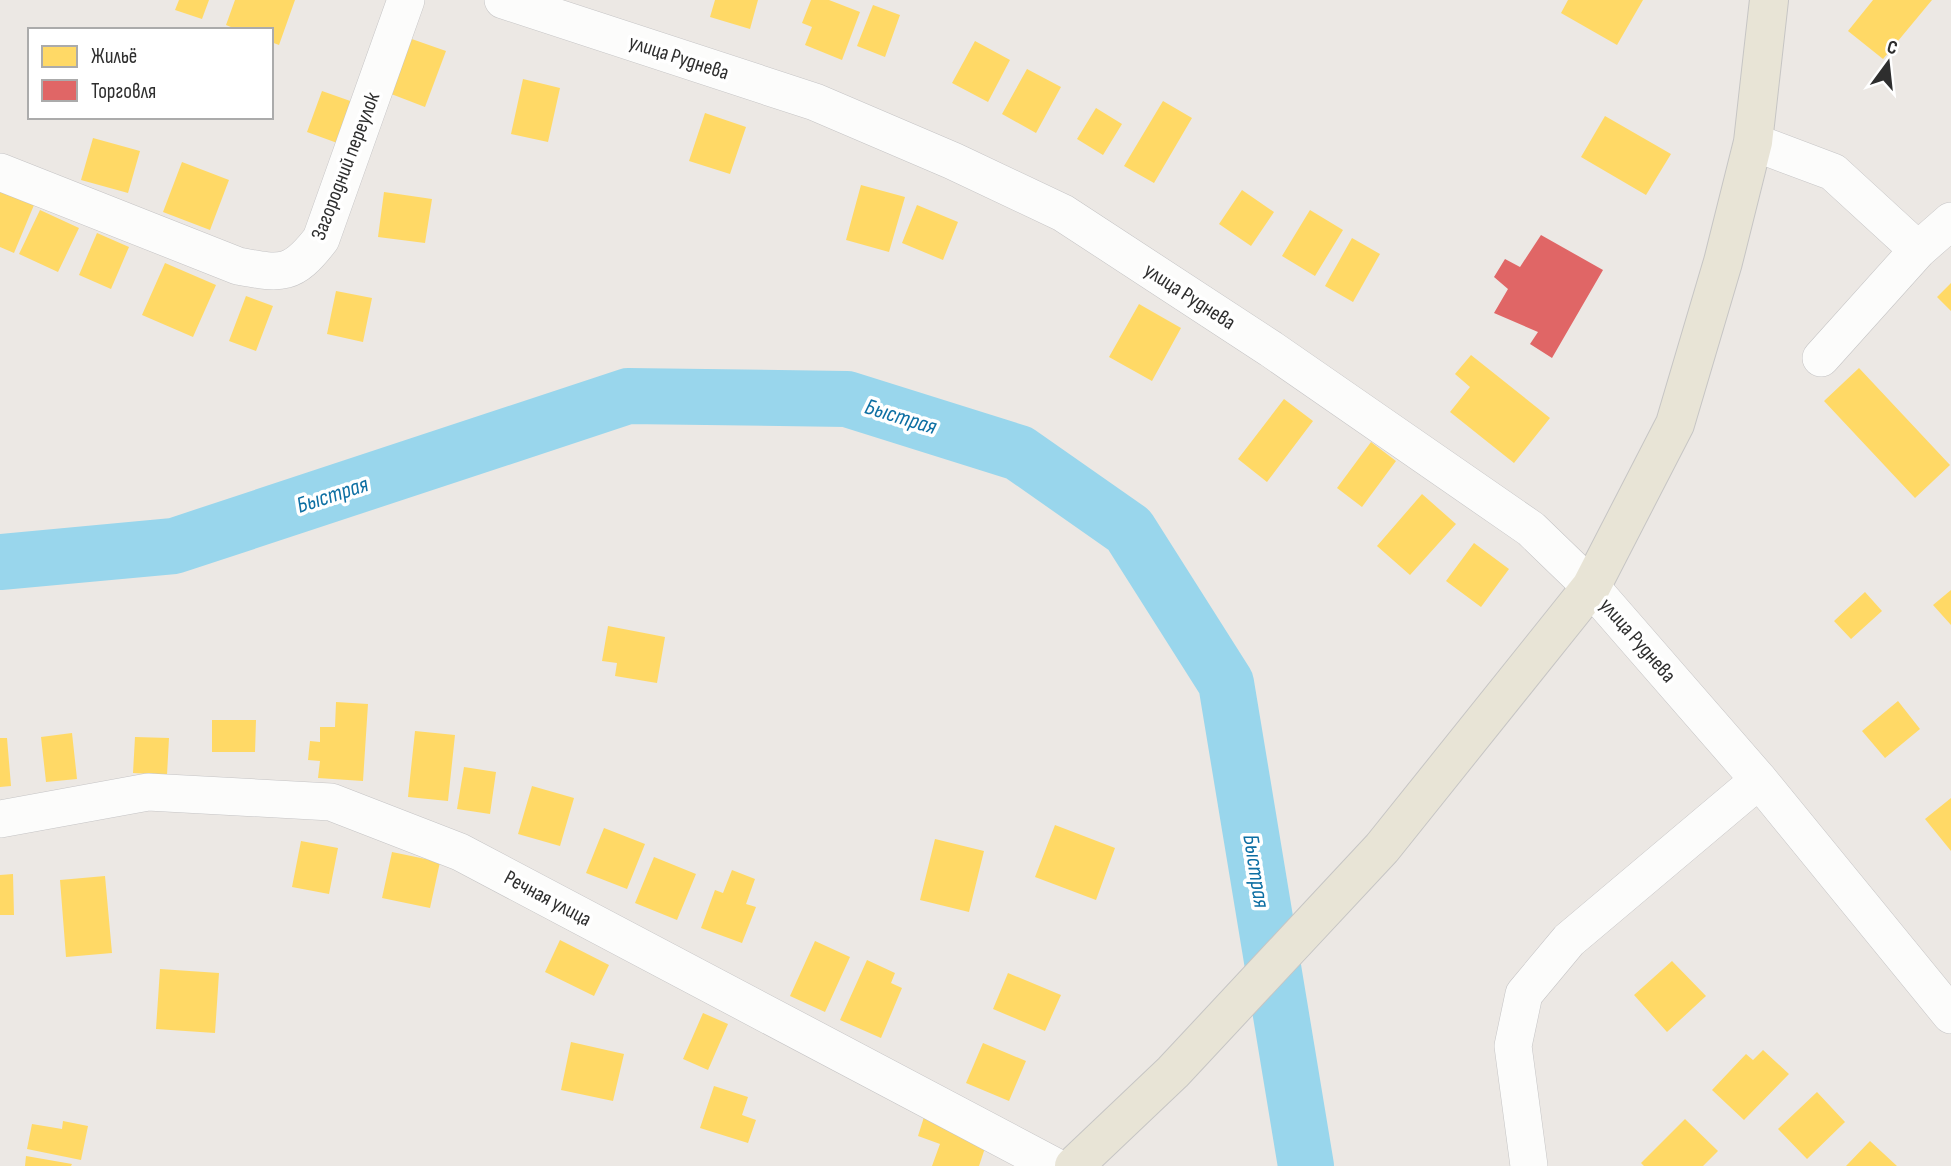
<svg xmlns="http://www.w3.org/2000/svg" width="1951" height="1166" font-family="'Sofia Sans Condensed',sans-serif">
  <rect width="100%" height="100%" fill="#ece8e4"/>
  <!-- homes -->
  <path fill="#ffd966" d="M 179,0 L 209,0 L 202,19 L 175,10 Z
    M 235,0 L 295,0 L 279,45 L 271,42 L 271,30 L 238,30 L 226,25 Z
    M 715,0 L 758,0 L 750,29 L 710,17 Z
    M 811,0 L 829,0 L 860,12 L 842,60 L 805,45 L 812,27 L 802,23 Z
    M 1568,0 L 1643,0 L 1617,45 L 1561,13 Z
    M 1873,0 L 1932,0 L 1883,59 L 1848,31 Z
    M 873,5 L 900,15 L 885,57 L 857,46 Z
    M 406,37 L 446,51 L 425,107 L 386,92 Z
    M 975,41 L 1010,60 L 988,102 L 952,83 Z
    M 1027,69 L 1061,87 L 1036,133 L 1002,114 Z
    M 523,79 L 560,88 L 548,142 L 511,134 Z
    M 322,91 L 356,103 L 340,144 L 307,132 Z
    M 1163,101 L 1192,118 L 1154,183 L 1124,166 Z
    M 1096,108 L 1122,124 L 1103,155 L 1077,139 Z
    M 705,113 L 746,127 L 730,174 L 689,161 Z
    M 1605,116 L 1671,154 L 1646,195 L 1581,157 Z
    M 93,138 L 140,151 L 128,193 L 81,180 Z
    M 182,162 L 229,180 L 210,230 L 163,212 Z
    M 861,185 L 905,197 L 889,252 L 846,240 Z
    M 1242,190 L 1274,212 L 1251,246 L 1219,224 Z
    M 0,191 L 34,205 L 14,253 L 0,247 Z
    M 384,192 L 432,199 L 425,243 L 378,237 Z
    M 917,205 L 958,222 L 943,260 L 902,243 Z
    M 40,210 L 79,228 L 58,272 L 19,254 Z
    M 1310,210 L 1343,230 L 1315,276 L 1282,256 Z
    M 97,233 L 129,247 L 111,289 L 79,275 Z
    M 1352,238 L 1380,254 L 1353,302 L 1325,286 Z
    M 165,263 L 216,285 L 193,337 L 142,315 Z
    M 1951,283 L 1951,311 L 1937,297 Z
    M 336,291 L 372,298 L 363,342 L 327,334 Z
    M 246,296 L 273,306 L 256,351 L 229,341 Z
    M 1139,304 L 1181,328 L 1152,381 L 1109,357 Z
    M 1471,355 L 1550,418 L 1514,463 L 1450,412 L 1470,387 L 1455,374 Z
    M 1859,368 L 1950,465 L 1915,498 L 1824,401 Z
    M 1284,399 L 1313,421 L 1267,482 L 1238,459 Z
    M 1371,442 L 1396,461 L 1362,507 L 1337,488 Z
    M 1422,494 L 1456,524 L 1410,575 L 1377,546 Z
    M 1474,543 L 1509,569 L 1481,607 L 1446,581 Z
    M 1951,590 L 1951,625 L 1933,605 Z
    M 1865,592 L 1882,611 L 1851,639 L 1834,621 Z
    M 608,626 L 665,637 L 657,683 L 615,676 L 617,663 L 602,661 Z
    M 1898,701 L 1920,729 L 1885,758 L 1862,731 Z
    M 336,702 L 368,704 L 363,781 L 318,778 L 320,761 L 308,760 L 310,741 L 320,742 L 320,727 L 335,727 Z
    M 212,720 L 256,720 L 255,752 L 212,752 Z
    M 415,731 L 455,735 L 448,801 L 408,797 Z
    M 72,733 L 77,779 L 46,782 L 41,737 Z
    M 135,737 L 169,738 L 167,775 L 133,773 Z
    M 0,738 L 7,738 L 11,786 L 0,787 Z
    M 464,767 L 496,772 L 490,814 L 457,809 Z
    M 532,786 L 574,798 L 560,846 L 518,834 Z
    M 1951,798 L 1951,851 L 1925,819 Z
    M 1055,825 L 1115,848 L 1096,900 L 1035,877 Z
    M 604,828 L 645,844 L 627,889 L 586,873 Z
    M 935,839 L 984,851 L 969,912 L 920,900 Z
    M 301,841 L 338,848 L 329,894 L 292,887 Z
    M 392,852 L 440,862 L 430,908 L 382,898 Z
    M 654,857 L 696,874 L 677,920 L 635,903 Z
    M 732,870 L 755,879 L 746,904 L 756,907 L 742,943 L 701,928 L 715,890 L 723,893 Z
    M 13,874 L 14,915 L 0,915 L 0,875 Z
    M 105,876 L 112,953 L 66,957 L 60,880 Z
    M 560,940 L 609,965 L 594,996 L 545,972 Z
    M 815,941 L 850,957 L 825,1012 L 790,996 Z
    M 867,960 L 895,973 L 891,983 L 902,988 L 881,1038 L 840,1020 Z
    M 1672,961 L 1706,996 L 1667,1032 L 1634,995 Z
    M 160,969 L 219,973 L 215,1033 L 156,1029 Z
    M 1008,973 L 1061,995 L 1045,1031 L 993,1009 Z
    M 703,1013 L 728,1024 L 708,1070 L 683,1059 Z
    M 571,1042 L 624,1054 L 613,1101 L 561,1090 Z
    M 983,1043 L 1026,1061 L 1009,1101 L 966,1083 Z
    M 1763,1050 L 1789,1074 L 1744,1120 L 1712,1090 L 1746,1054 L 1753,1060 Z
    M 714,1086 L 748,1097 L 742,1115 L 756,1120 L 748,1143 L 700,1128 Z
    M 1817,1092 L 1845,1122 L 1807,1159 L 1778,1129 Z
    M 924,1117 L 988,1139 L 979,1166 L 932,1166 L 940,1144 L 918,1136 Z
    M 1685,1119 L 1718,1151 L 1703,1166 L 1644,1166 L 1641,1163 Z
    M 63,1121 L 88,1126 L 81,1160 L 27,1149 L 32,1124 L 62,1129 Z
    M 1870,1141 L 1897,1166 L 1846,1166 Z
    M 26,1156 L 72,1164 L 71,1166 L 25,1166 Z"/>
  <!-- shops -->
  <path fill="#e06666" d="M 1541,235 L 1603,270 L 1552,358 L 1530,344 L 1538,332 L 1494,313 L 1508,289 L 1494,277 L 1505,259 L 1520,267 Z"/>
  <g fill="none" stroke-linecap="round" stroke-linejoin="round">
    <!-- river -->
    <path stroke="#99d6ec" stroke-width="56" d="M 0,562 L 174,546 L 628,396 L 847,399 L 1019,453 L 1129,530 L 1226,683 L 1306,1166"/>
    <defs>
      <path id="minor" d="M 503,0 L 815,102 L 953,161 L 1063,213 L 1271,349 L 1531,529 L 1591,587 L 1759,780 L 1951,1015
        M 1753,142 L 1833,172 L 1918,250
        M 0,172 L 238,266 C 281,274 292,277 321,239 L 406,0
        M 1821,358 L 1918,250 L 1951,221
        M 0,819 L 148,792 L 331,802 L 460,852 L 1054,1166
        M 1529,1166 L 1513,1046 L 1524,994 L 1569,940 L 1759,780"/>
      <path id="major" d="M 1074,1166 L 1173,1072 L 1382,848 L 1591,587 L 1675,424 L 1723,262 L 1753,142 L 1769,0"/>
    </defs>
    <!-- minor casing -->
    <use href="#minor" stroke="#c5c4c5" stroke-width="38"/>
    <!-- major casing -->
    <use href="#major" stroke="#c6c5c4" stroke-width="40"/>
    <!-- minor -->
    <use href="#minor" stroke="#fcfcfb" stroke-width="37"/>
    <!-- major -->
    <use href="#major" stroke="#e8e4d6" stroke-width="38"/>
  </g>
  <g text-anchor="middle" stroke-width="7" stroke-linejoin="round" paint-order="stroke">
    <!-- street labels -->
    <g font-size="21" fill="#2e2e2e" stroke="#fff">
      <text transform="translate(679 57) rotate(18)" y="7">улица Руднева</text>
      <text transform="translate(345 166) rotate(-69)" y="7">Загородний переулок</text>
      <text transform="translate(1190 296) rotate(33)" y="7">улица Руднева</text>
      <text transform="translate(1638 640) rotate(49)" y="7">улица Руднева</text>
      <text transform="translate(548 898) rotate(28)" y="7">Речная улица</text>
    </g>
    <!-- water labels -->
    <g font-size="23" font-style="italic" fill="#0d6fa3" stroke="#fff">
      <text transform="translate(901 416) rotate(17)" y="8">Быстрая</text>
      <text transform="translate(332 494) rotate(-18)" y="8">Быстрая</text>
      <text transform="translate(1257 871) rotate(81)" y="8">Быстрая</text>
    </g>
  </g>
  <!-- legend -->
  <rect x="28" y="28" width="245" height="91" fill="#ffffff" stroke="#ababab" stroke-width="2"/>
  <rect x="42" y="46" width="35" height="21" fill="#ffd966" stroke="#ababab" stroke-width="2"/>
  <text x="91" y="63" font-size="21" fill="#2e2e2e">Жильё</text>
  <rect x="42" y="80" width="35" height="21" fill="#e06666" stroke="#ababab" stroke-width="2"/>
  <text x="91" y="98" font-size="21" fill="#2e2e2e">Торговля</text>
  <!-- north arrow -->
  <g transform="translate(1888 63) rotate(15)" stroke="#ffffff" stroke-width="5" paint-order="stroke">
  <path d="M0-5L12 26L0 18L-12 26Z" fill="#2e2e2e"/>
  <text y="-10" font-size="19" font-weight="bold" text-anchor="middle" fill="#2e2e2e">С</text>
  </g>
</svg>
